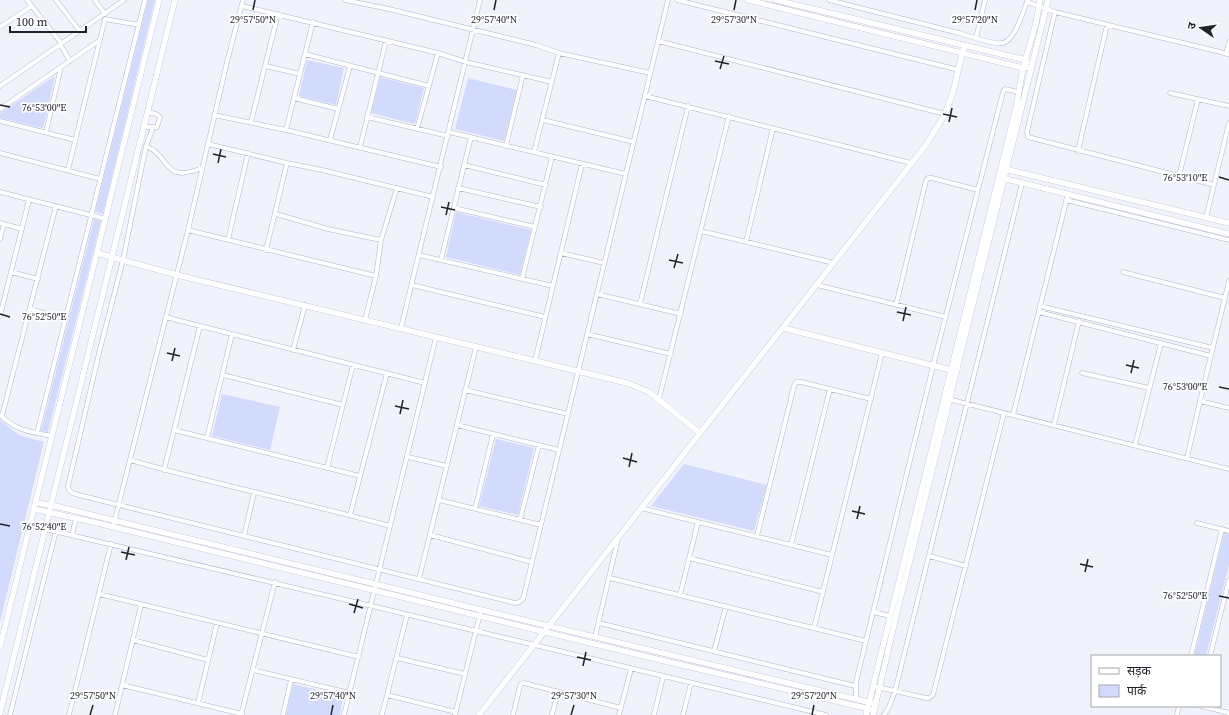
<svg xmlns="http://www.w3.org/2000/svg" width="1229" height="715" font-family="'Source Serif 4','Noto Sans Devanagari',serif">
  <rect width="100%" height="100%" fill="#f1f3fc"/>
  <!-- green -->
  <path fill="#d3dbfd" d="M 148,0 L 155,0 L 103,214 L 95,212 Z
    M 307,60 L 344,68 L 336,105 L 299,96 Z
    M 55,76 L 43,128 L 0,118 L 0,113 Z
    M 380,77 L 424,88 L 415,124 L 371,113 Z
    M 468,78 L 517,90 L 504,141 L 455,129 Z
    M 456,212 L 531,230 L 520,275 L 446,257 Z
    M 94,219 L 101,221 L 48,432 L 41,431 Z
    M 222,394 L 280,407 L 270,450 L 212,436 Z
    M 0,420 L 19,435 L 44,442 L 0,622 Z
    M 496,439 L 534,448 L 518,515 L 479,506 Z
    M 684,464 L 767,485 L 754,531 L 651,506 Z
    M 1224,533 L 1229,534 L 1229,565 L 1206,656 L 1194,656 Z
    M 293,684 L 343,696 L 340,715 L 286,715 Z"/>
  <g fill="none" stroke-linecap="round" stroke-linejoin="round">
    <defs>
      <path id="street" d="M 27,0 L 61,43
        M 56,0 L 79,30
        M 95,0 L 105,14
        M 345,0 L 389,9 L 536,45 L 559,53 L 650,73
        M 677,0 L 959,70
        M 829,0 C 872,11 915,22 959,33 C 968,36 995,45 1003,43 C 1015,40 1023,12 1027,2
        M 1027,0 L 1030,3 L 1055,12 L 1229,54
        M 242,6 L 438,53 L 466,62 L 552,82
        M 1055,12 L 1027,132 L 1028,137 L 1214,185
        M 0,27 L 32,6
        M 976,38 L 985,0
        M 658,41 L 945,114
        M 60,44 L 70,61
        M 305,54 L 429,86
        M 1226,54 L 1229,42
        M 266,66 L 300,74
        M 0,86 L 124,0
        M 1170,93 L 1229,106
        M 645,96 L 911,163
        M 294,98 L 338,109
        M 0,109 L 100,40
        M 214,115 L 286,130 L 441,167
        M 367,117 L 448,136
        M 543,120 L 634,142
        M 0,121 L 75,140
        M 251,122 L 278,14
        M 144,127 L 157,127 L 160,117 L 156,114 L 148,112
        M 153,128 L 146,146 L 123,260 L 100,349 L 68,486 C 69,491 70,492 75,494 L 119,505 L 515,603 L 519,602 L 523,599 L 532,562 L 668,0
        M 417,129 L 438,53
        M 286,130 L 313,22
        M 46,132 L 61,67
        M 449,132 L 626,174
        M 330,140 L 350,66
        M 208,144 L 287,163 L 322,170 L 433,197
        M 146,146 C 172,157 162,184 202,168
        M 506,146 L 523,75
        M 360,147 L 386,41
        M 1078,151 L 1107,25
        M 534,152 L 559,53
        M 0,153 L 100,179
        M 464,165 L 546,185
        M 68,170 L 105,19 L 139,25
        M 1179,176 L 1198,99
        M 458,188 L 541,207
        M 0,192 L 106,219
        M 1066,200 L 1229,240
        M 454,208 L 535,227
        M 276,214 L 328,229 L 381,240
        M 1206,218 L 1229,123
        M 0,223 L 22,229
        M 188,230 L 376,276
        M 701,231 L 834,263
        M 0,239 L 4,224
        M 228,240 L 248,153
        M 746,242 L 773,128
        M 266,250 L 287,163
        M 561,253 L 604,263
        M 419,255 L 553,286
        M 441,260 L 471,137
        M 11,272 L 38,279
        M 1123,272 L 1225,298
        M 522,279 L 552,157
        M 412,285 L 545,317
        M 817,285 L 946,317
        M 597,294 L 681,314
        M 640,304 L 688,106
        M 896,305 L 926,181 L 928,178 L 932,178 L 978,190
        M 1040,306 L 1213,348
        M 30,309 L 65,319
        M 1039,312 L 1211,356
        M 0,316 L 29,200
        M 165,317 L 425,383
        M 365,320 L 376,276 L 381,240 L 397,188
        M 401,328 L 480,0
        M 587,334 L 671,354
        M 293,350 L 305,305
        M 535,361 L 582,164
        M 1082,373 L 1149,388
        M 223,375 L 343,405
        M 465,390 L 568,414
        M 659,399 L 729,116
        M 948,399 L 1229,469
        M 1200,401 L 1229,408
        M 0,415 C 17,431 31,432 52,436
        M 1013,415 L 1068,194
        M 2,416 L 56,206
        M 457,425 L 559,450
        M 1054,425 L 1079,321
        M 174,430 L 360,476
        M 37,433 L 145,0
        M 207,438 L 232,334
        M 1135,445 L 1161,343
        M 408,457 L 447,466
        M 1187,458 L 1200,401 L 1229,281
        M 130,460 C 216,485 304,502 390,526
        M 327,468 L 353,365
        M 164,470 L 200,326
        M 439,500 L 541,525
        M 641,508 L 832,555
        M 475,509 L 493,434
        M 350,515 L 387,373
        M 520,520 L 539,445
        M 1197,523 L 1229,531
        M 113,527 L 188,230 L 227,62 L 243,0
        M 45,529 L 372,606 L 826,715
        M 72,535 L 76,518
        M 430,535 L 532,562
        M 244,536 L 254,493
        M 757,536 L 794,386 L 796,382 L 801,382 L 871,399
        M 791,545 L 830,389
        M 929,556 L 966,566
        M 689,558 L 823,592
        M 610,578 L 866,641
        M 419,579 L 476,347
        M 99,594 L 359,657
        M 680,595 L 698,522
        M 873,612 L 890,616
        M 599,623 L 855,686
        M 814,628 L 882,353
        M 595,637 L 618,539
        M 133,640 L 208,660
        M 714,651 L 726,606
        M 1191,656 L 1222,529
        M 1210,656 L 1229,580
        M 397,658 L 465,674
        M 253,670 L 350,693
        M 122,685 L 242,714
        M 873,686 L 926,698 L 929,698 L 933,695 L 1004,413
        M 387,695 L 456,712
        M 856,699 L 856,682 L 933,366 L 1003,92 L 1005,89 L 1019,92
        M 198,703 L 217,623
        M 1201,706 L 1229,713
        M 10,715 L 56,531
        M 69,715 L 111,544
        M 115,715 L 141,605
        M 241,715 L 275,582
        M 283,715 L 291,680
        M 344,715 L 436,337
        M 382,715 L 407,615
        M 455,715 L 480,614
        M 513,715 L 520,686 L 521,684 L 524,683 L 621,708
        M 552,715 L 558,692
        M 619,715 L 631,669
        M 654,715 L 663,677
        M 683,715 L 691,683
        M 884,715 L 889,707 L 895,691 L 1022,183
        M 1177,715 L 1179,706"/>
      <path id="secondary" d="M 748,0 L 1023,68 L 1027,67
        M 776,0 L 1026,60 L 1027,62
        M 1005,169 L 1229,223
        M 1002,178 L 1229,234
        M 97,253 L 177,275 L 627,383 L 649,392 L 700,433
        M 783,328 L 951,370
        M 36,503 L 51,505 L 465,606 L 876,704
        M 34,509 L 93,522 L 652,658 L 874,710
        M 0,647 L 159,0
        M 0,713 L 175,0
        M 479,715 L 926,145 L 945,114 L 953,92 L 964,46
        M 866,715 L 1017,103 L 1023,68 L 1036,23 L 1040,0
        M 873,715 L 894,625 L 1048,0"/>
    </defs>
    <!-- street casing -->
    <use href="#street" stroke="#aeb3c7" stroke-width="5"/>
    <!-- secondary casing -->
    <use href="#secondary" stroke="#aeb3c7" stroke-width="6"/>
    <!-- street -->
    <use href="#street" stroke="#fff" stroke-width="4"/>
    <!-- secondary -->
    <use href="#secondary" stroke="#fff" stroke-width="5.5"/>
  </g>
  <!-- ticks -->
  <path fill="none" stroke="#20222a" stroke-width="1.5" d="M 253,10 L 255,0M 494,10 L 496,0M 734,10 L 736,0M 975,10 L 977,0M 715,61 L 729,64M 720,69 L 724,56M 0,105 L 10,107M 943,114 L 957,117M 949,122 L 952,108M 213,154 L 226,157M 218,163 L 221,149M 1219,177 L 1229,180M 441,207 L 455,210M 446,215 L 449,202M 669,260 L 683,263M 674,268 L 678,254M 897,312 L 911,315M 0,314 L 10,317M 903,321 L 906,307M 167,353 L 180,356M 172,361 L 175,348M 1126,365 L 1139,368M 1131,373 L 1134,360M 1219,387 L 1229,389M 395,406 L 409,409M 400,414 L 403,400M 623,458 L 637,462M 629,467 L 632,453M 852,511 L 865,514M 857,519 L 860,506M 0,524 L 10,526M 121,552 L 135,555M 126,560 L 129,547M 1080,564 L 1093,567M 1085,572 L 1088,559M 1219,596 L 1229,598M 349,604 L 363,608M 354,613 L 358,599M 577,657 L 591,660M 583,666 L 586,652M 90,715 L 93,705M 331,715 L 333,705M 571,715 L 574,705M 812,715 L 814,705"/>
  <g font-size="10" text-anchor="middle" fill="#20222a" stroke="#fff" stroke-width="3.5" stroke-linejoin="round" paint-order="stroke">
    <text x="253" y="23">29°57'50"N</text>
    <text x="494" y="23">29°57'40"N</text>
    <text x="734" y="23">29°57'30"N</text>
    <text x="975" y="23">29°57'20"N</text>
    <text x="44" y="111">76°53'00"E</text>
    <text x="1185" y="181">76°53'10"E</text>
    <text x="44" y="320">76°52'50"E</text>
    <text x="1185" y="390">76°53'00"E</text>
    <text x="44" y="530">76°52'40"E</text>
    <text x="1185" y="599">76°52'50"E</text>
    <text x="93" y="699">29°57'50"N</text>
    <text x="333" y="699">29°57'40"N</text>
    <text x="574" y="699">29°57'30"N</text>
    <text x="814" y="699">29°57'20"N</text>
  </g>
  <!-- legend -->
  <rect x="1091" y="655" width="130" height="52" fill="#ffffff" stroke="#a6a7aa"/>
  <rect x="1099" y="668" width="20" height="6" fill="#ffffff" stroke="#a6a7aa"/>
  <text x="1127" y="675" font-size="12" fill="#20222a">सड़क</text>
  <rect x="1099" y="685" width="20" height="12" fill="#d3dbfd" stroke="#a6a7aa"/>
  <text x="1127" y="695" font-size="12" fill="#20222a">पार्क</text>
  <!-- north arrow -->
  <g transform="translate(1201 28) rotate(283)" stroke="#ffffff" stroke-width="3" paint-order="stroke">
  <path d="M0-3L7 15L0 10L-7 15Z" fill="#20222a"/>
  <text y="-6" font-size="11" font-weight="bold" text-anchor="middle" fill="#20222a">उ</text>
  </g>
  <!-- scale -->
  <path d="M10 26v6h76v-6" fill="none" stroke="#20222a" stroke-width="2"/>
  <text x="16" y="26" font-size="12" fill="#20222a" stroke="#ffffff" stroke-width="3" paint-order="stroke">100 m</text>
</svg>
